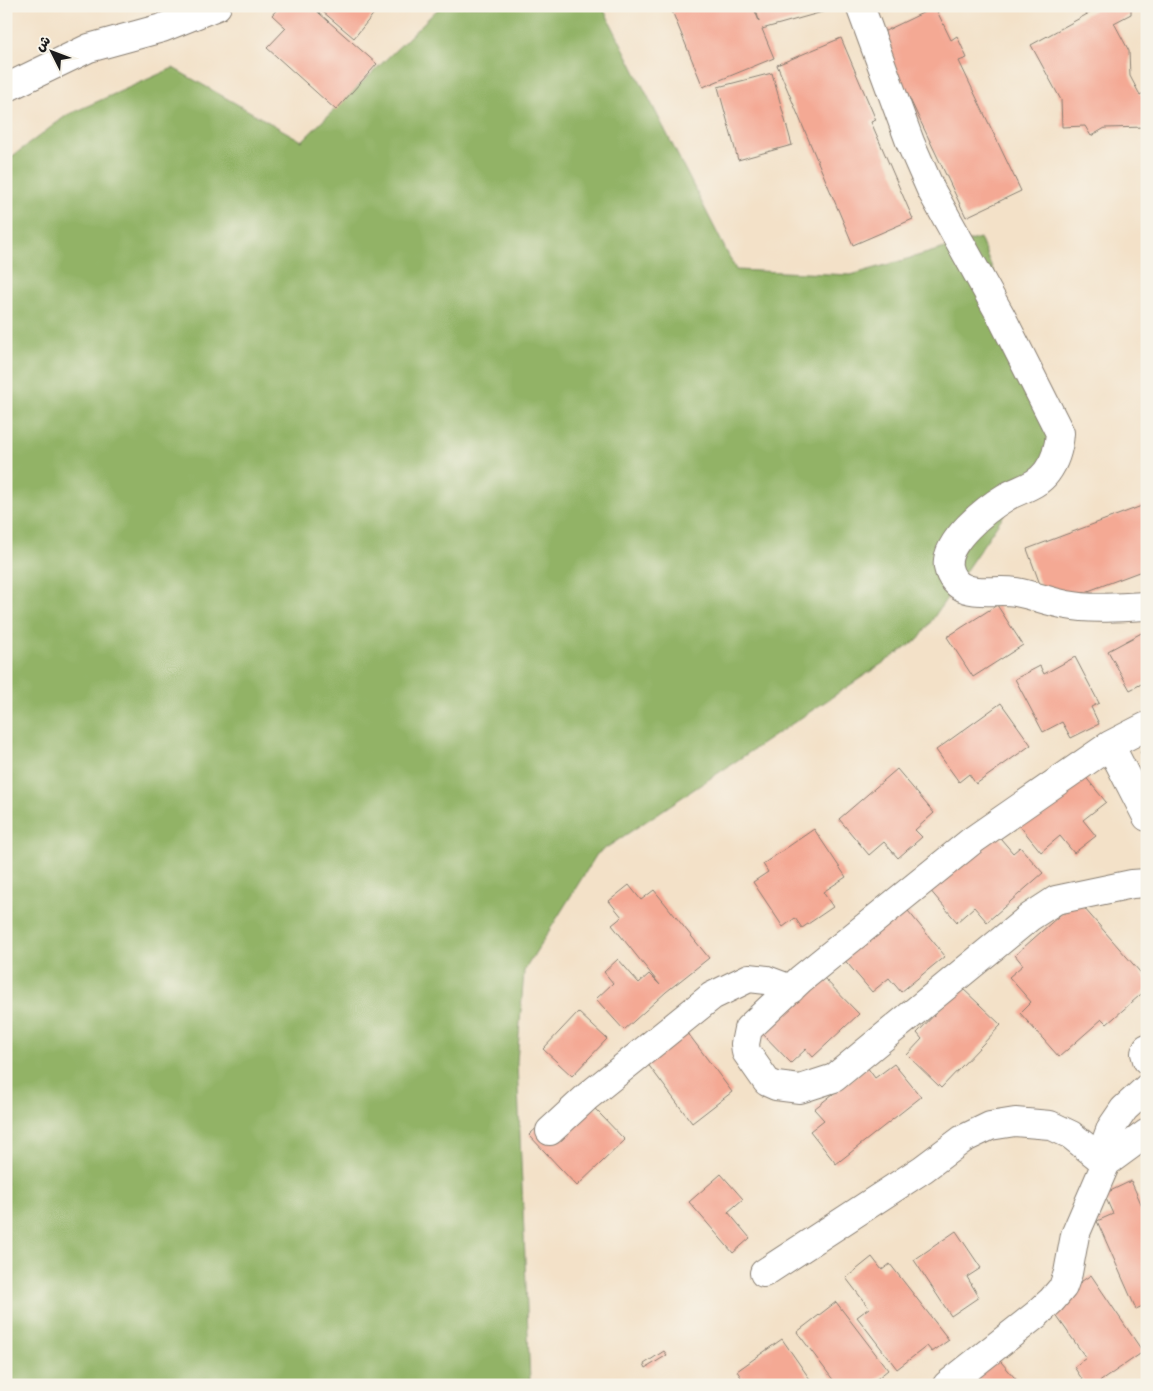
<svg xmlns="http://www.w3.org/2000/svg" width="1153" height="1391" font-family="Sriracha,'Playpen Sans Arabic',sans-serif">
  <rect width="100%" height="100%" fill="#f7f3e8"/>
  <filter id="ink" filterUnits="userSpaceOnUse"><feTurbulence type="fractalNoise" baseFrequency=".02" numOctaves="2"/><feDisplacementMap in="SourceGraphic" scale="10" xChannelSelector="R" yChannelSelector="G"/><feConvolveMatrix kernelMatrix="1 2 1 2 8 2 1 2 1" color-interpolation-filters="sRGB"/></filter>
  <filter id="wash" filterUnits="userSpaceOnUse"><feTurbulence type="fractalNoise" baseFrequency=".0096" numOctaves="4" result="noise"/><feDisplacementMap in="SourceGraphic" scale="20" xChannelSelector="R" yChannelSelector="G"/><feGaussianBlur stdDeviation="1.12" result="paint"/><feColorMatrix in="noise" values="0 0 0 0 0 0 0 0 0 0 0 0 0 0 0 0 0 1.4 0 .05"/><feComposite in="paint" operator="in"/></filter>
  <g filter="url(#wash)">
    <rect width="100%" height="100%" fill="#f3e1c8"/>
    <!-- forest -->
    <path fill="#92b366" stroke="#576841" d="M 441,6 L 602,6 L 736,270 L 851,275 L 980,238 L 1059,434 L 919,639 L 597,854 L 524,971 L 517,1062 L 530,1382 L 520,1385 L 6,1385 L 6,161 L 67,115 L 173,68 L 302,141 Z"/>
    <g id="blocks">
      <!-- building -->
      <path fill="#f4a994" d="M 280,6 L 311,6 L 377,64 L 336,110 L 267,48 L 286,28 L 272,15 Z
        M 316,6 L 380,6 L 354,38 Z
        M 670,6 L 753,6 L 759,21 L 755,6 L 824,6 L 826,11 L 762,29 L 774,58 L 703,87 Z
        M 1102,6 L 1131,6 L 1131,14 L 1114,23 L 1129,51 L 1130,76 L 1140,95 L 1147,91 L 1147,127 L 1105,128 L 1091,136 L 1085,126 L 1062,127 L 1061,100 L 1031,45 Z
        M 935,7 L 951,40 L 957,36 L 967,58 L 959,61 L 1021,191 L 966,217 L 879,34 Z
        M 841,38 L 876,120 L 871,122 L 913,219 L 853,245 L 777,65 Z
        M 772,73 L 792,145 L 738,160 L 718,87 Z
        M 1147,504 L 1147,569 L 1048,606 L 1027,549 Z
        M 997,605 L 1023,645 L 973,677 L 947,637 Z
        M 1147,630 L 1147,681 L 1130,690 L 1108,651 Z
        M 1075,657 L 1099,703 L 1091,707 L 1099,724 L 1071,738 L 1062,722 L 1043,732 L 1015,679 L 1040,666 L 1044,674 Z
        M 1001,703 L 1031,745 L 976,784 L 969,774 L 959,782 L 936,750 Z
        M 1147,748 L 1147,764 L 1140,752 Z
        M 897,769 L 934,813 L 915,830 L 922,837 L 898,858 L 884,842 L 869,855 L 839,819 Z
        M 1079,769 L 1106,802 L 1083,820 L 1096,836 L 1074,853 L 1060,836 L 1041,852 L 1015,820 Z
        M 814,829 L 846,877 L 823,892 L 833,907 L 802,928 L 795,918 L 783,927 L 753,882 L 768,872 L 763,864 Z
        M 995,832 L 1013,853 L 1020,847 L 1043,873 L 987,922 L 974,907 L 957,922 L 929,889 Z
        M 629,885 L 641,900 L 654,890 L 709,958 L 666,992 L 624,1030 L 596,999 L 613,983 L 604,972 L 618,959 L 639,983 L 649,974 L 660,985 L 612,925 L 622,917 L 609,901 Z
        M 1077,900 L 1147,980 L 1147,989 L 1107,1024 L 1102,1019 L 1059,1057 L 1020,1013 L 1031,1002 L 1009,977 L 1023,965 L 1015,955 Z
        M 904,906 L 945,956 L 901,992 L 889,978 L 872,992 L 842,957 Z
        M 818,972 L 859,1014 L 813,1057 L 806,1049 L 791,1063 L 758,1029 Z
        M 961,987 L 1001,1025 L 941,1088 L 907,1055 L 922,1039 L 917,1033 Z
        M 578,1012 L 607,1039 L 572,1076 L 543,1049 Z
        M 687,1032 L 732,1092 L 692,1123 L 641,1055 Z
        M 894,1064 L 921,1097 L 836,1164 L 810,1131 L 824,1120 L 814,1109 L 867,1067 L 875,1078 Z
        M 577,1090 L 625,1140 L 577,1186 L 529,1135 Z
        M 721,1174 L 743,1199 L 728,1212 L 750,1238 L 733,1253 L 689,1202 Z
        M 1131,1181 L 1147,1217 L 1147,1304 L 1136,1309 L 1097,1221 L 1113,1214 L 1104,1194 Z
        M 956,1231 L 981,1268 L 967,1277 L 979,1297 L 951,1316 L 914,1260 Z
        M 872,1257 L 882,1270 L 890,1264 L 949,1340 L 932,1352 L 927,1346 L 897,1369 L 857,1317 L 869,1308 L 846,1278 Z
        M 1091,1275 L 1143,1352 L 1095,1385 L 1086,1385 L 1074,1367 L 1086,1358 L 1053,1311 L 1066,1292 Z
        M 836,1302 L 888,1370 L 869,1385 L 837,1385 L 797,1332 Z
        M 782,1339 L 814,1385 L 739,1385 L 744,1382 L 737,1371 Z
        M 988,1347 L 1021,1385 L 948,1385 Z
        M 664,1351 L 667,1355 L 646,1368 L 644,1364 Z"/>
    </g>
  </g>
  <g filter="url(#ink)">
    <use href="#blocks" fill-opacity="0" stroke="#887e72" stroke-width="1"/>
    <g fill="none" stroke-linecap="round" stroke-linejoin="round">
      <defs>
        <path id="minor" d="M 860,6 L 910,142 L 931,190 L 1001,316 L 1060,433 C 1059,447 1056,460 1047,472 C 1037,486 1020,489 1006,497 C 986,509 944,542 948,567 C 950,577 957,586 967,589 C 982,594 1000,589 1016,592 C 1033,595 1050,602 1067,605 C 1093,610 1121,607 1147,606
          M 6,88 L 89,48 L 162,28 L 217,6
          M 1147,726 L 1110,745 L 973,840 L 801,979 L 748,1029 L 745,1044 L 746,1052 L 767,1082 L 776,1086 L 800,1089 L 834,1078 L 1030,917 L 1056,900 L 1132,884 L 1147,883
          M 1110,745 L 1147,817
          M 1147,1048 L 1145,1053 L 1147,1060
          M 550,1131 L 588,1096 L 712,996 L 749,978 L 767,980 L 791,989
          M 1106,1163 L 1147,1133
          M 764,1273 L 923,1169 L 963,1139 L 990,1126 L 1015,1122 L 1050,1125 L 1071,1135 L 1106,1163
          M 947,1385 L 1037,1314 L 1052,1300 L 1063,1287 L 1068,1273 L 1075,1235 L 1106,1163 L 1105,1144 L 1111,1128 L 1124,1109 L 1147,1088"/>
      </defs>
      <!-- minor casing -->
      <use href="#minor" stroke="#887e72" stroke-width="30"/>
      <!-- minor -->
      <use href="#minor" stroke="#fff" stroke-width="28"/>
    </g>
  </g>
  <!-- margin -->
  <rect width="1153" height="1391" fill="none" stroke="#f7f3e8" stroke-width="25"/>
  <!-- north arrow -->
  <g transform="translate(52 52) rotate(312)" stroke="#f7f3e8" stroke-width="4" paint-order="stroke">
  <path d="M0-4L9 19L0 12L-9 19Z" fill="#1c1c1c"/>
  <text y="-8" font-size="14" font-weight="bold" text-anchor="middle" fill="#1c1c1c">ش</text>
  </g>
</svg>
